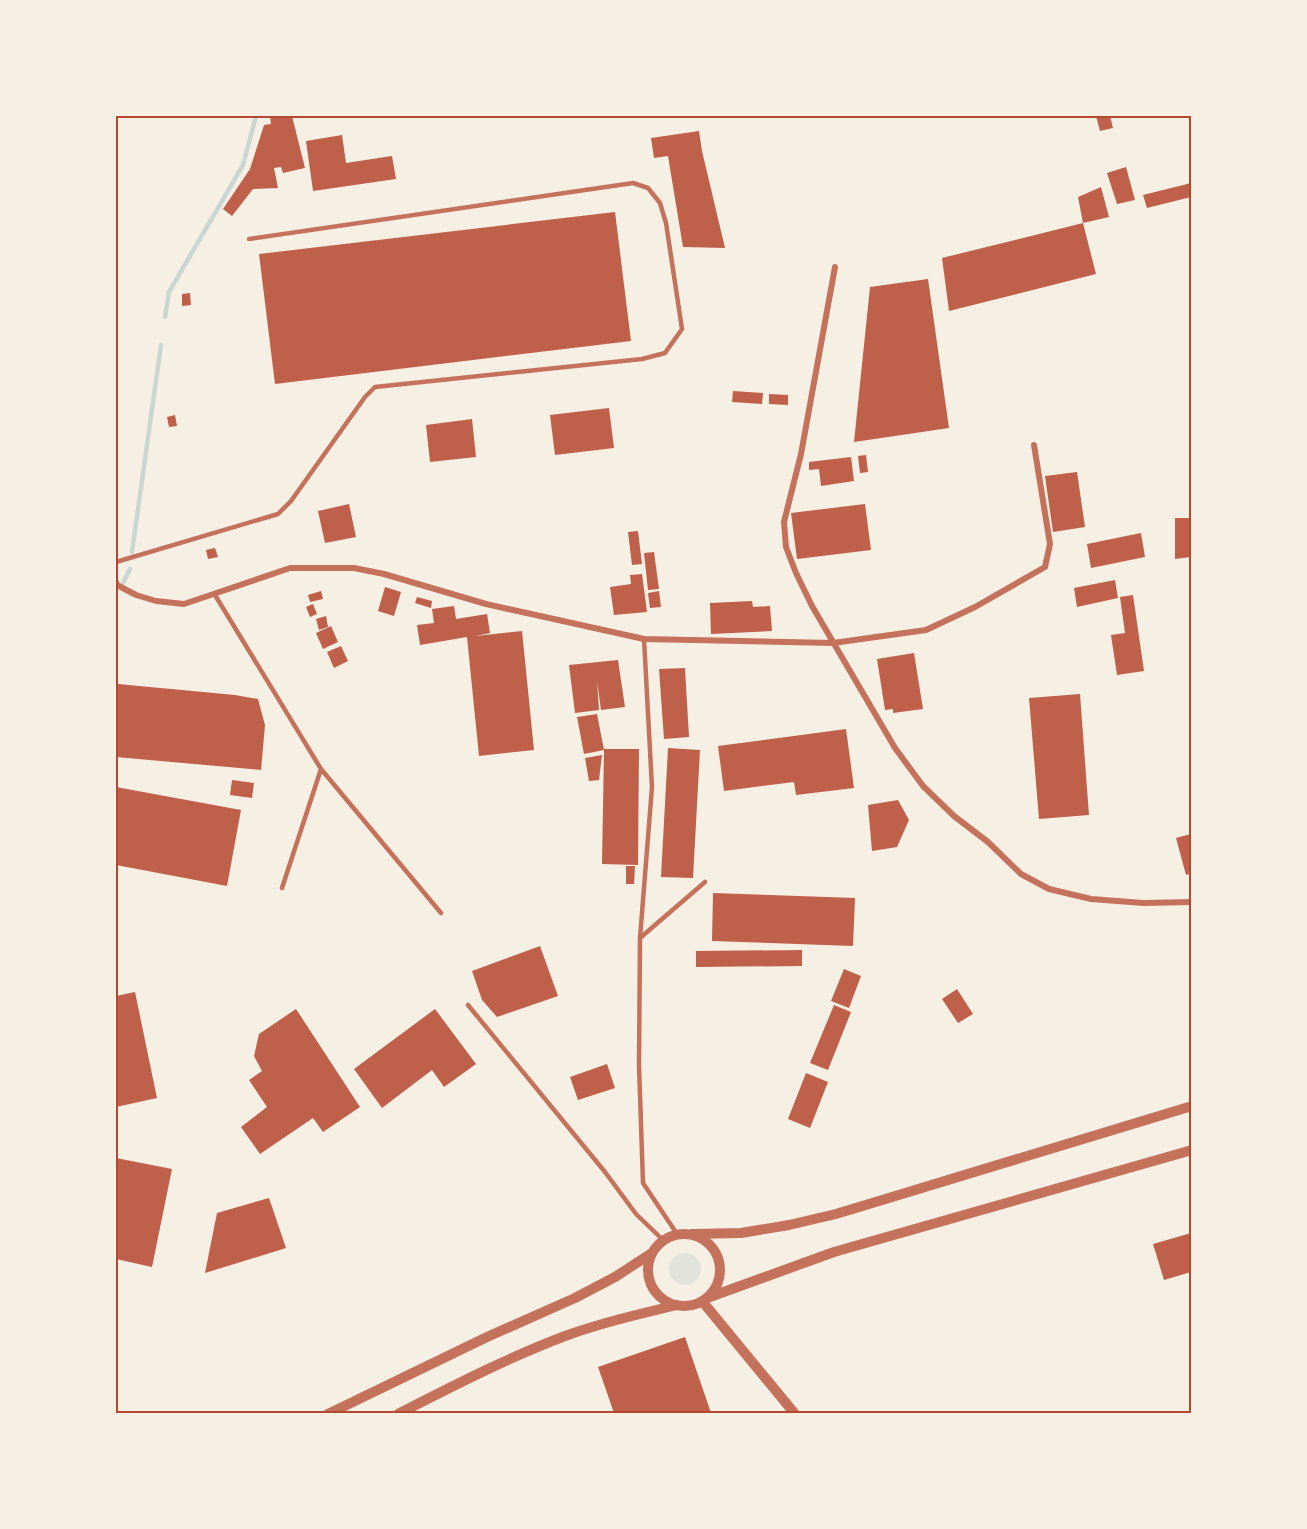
<svg xmlns="http://www.w3.org/2000/svg" width="1307" height="1529" font-family="Roboto,sans-serif">
  <rect width="100%" height="100%" fill="#f6efe4"/>
  <!-- green -->
  <path fill="#e2e4dc" d="M669 1269a16 16 0 1 1 32 0a16 16 0 1 1-32 0Z"/>
  <g fill="none" stroke-linecap="round" stroke-linejoin="round">
    <!-- stream -->
    <path stroke="#c9d6d2" stroke-width="4.5" d="M 165,317 L 169,292 L 243,165 L 256,116
      M 132,552 L 161,345
      M 123,583 L 130,569"/>
  </g>
  <!-- building -->
  <path fill="#bf614a" d="M 270,116 L 292,116 L 305,168 L 283,173 L 281,167 L 274,168 L 278,188 L 253,189 L 232,216 L 223,209 L 250,169 L 264,125 L 271,124 Z
    M 1096,116 L 1110,116 L 1113,128 L 1100,131 Z
    M 699,131 L 702,151 L 725,248 L 683,247 L 668,156 L 654,158 L 651,138 Z
    M 342,135 L 346,163 L 392,156 L 396,179 L 313,191 L 306,141 Z
    M 1126,167 L 1135,200 L 1117,204 L 1107,173 Z
    M 1191,183 L 1191,197 L 1147,208 L 1143,195 Z
    M 1101,187 L 1109,217 L 1083,223 L 1078,197 Z
    M 615,212 L 631,341 L 275,384 L 259,254 Z
    M 1083,223 L 1096,274 L 949,311 L 942,258 Z
    M 928,279 L 949,428 L 854,442 L 870,287 Z
    M 190,293 L 191,305 L 182,306 L 182,294 Z
    M 733,391 L 763,393 L 762,404 L 732,402 Z
    M 769,394 L 788,395 L 788,405 L 769,404 Z
    M 609,408 L 614,448 L 555,455 L 550,415 Z
    M 175,415 L 177,426 L 169,427 L 167,417 Z
    M 472,419 L 476,457 L 430,462 L 426,425 Z
    M 866,455 L 868,472 L 860,473 L 858,456 Z
    M 851,457 L 854,481 L 821,486 L 819,469 L 809,470 L 809,462 Z
    M 1077,472 L 1085,527 L 1053,532 L 1045,476 Z
    M 349,504 L 356,537 L 325,543 L 318,511 Z
    M 865,504 L 871,550 L 797,559 L 791,513 Z
    M 1175,518 L 1191,518 L 1191,557 L 1175,559 Z
    M 638,531 L 642,564 L 632,565 L 628,532 Z
    M 1141,533 L 1145,557 L 1091,568 L 1087,544 Z
    M 215,548 L 218,557 L 208,559 L 206,550 Z
    M 654,552 L 659,589 L 648,590 L 644,553 Z
    M 642,574 L 647,612 L 614,615 L 610,587 L 631,584 L 630,575 Z
    M 1115,580 L 1118,598 L 1077,607 L 1074,588 Z
    M 385,587 L 401,592 L 394,616 L 378,611 Z
    M 321,591 L 323,599 L 310,602 L 308,595 Z
    M 659,591 L 661,607 L 650,608 L 648,593 Z
    M 1133,595 L 1144,671 L 1117,675 L 1111,635 L 1125,633 L 1120,597 Z
    M 417,597 L 432,601 L 431,608 L 415,603 Z
    M 752,601 L 753,607 L 770,606 L 772,631 L 711,634 L 710,603 Z
    M 313,604 L 317,614 L 310,617 L 306,607 Z
    M 454,606 L 456,619 L 487,614 L 490,633 L 476,636 L 522,631 L 534,750 L 479,756 L 467,637 L 420,645 L 417,625 L 434,623 L 432,609 Z
    M 326,616 L 328,627 L 319,630 L 316,619 Z
    M 331,626 L 338,642 L 323,649 L 316,633 Z
    M 341,646 L 348,661 L 334,668 L 327,652 Z
    M 914,653 L 923,709 L 893,713 L 893,709 L 885,710 L 877,659 Z
    M 618,660 L 625,707 L 601,710 L 597,681 L 599,710 L 575,713 L 569,665 Z
    M 685,668 L 689,737 L 664,739 L 659,669 Z
    M 118,684 L 235,695 L 258,699 L 265,725 L 261,770 L 116,757 Z
    M 1080,694 L 1089,815 L 1039,819 L 1029,698 Z
    M 597,714 L 604,750 L 584,754 L 577,717 Z
    M 846,729 L 854,788 L 796,795 L 794,782 L 724,791 L 718,746 Z
    M 668,748 L 700,750 L 693,878 L 661,877 Z
    M 604,749 L 639,749 L 638,865 L 602,864 Z
    M 602,755 L 599,780 L 589,781 L 585,758 Z
    M 232,780 L 254,783 L 252,798 L 230,795 Z
    M 116,787 L 241,810 L 227,886 L 116,865 Z
    M 898,800 L 909,820 L 897,847 L 872,851 L 868,805 Z
    M 1191,834 L 1191,873 L 1186,875 L 1176,838 Z
    M 626,866 L 635,866 L 634,884 L 626,884 Z
    M 713,893 L 855,898 L 853,946 L 712,941 Z
    M 540,946 L 558,996 L 497,1017 L 482,1000 L 472,971 Z
    M 802,950 L 802,966 L 696,967 L 696,951 Z
    M 844,969 L 861,976 L 849,1008 L 831,1001 Z
    M 957,989 L 973,1014 L 958,1023 L 942,999 Z
    M 135,992 L 157,1098 L 116,1107 L 116,996 Z
    M 834,1005 L 851,1012 L 828,1070 L 810,1063 Z
    M 296,1009 L 360,1107 L 323,1132 L 313,1118 L 260,1154 L 241,1127 L 267,1107 L 249,1080 L 262,1071 L 254,1056 L 259,1034 Z
    M 435,1009 L 476,1064 L 444,1087 L 432,1070 L 382,1108 L 354,1069 Z
    M 607,1064 L 615,1088 L 578,1100 L 570,1077 Z
    M 806,1073 L 828,1082 L 810,1128 L 788,1119 Z
    M 116,1158 L 172,1169 L 152,1267 L 116,1259 Z
    M 269,1198 L 286,1248 L 205,1273 L 217,1213 Z
    M 1191,1233 L 1191,1272 L 1164,1280 L 1153,1244 Z
    M 685,1337 L 711,1413 L 614,1413 L 598,1367 Z"/>
  <g fill="none" stroke-linecap="round" stroke-linejoin="round">
    <!-- service -->
    <path stroke="#c5725c" stroke-width="4.5" d="M 116,562 L 278,514 L 291,501 L 365,397 L 375,387 L 642,359 L 665,353 L 682,329 L 666,223 L 660,203 L 648,188 L 633,183 L 249,239
      M 215,595 L 321,769 L 282,888
      M 321,769 L 441,913
      M 640,938 L 652,787 L 644,639
      M 468,1005 L 605,1172 L 636,1214 L 663,1240
      M 677,1234 L 643,1183 L 639,1065 L 640,938 L 705,882"/>
    <!-- minor -->
    <path stroke="#c5725c" stroke-width="6" d="M 835,267 L 801,454 L 784,522 L 786,547 L 796,573 L 812,606 L 895,748 L 923,786 L 954,816 L 988,842 L 1021,874 L 1049,889 L 1091,899 L 1143,903 L 1192,902
      M 116,582 L 117,585 L 136,595 L 156,601 L 184,604 L 290,568 L 354,568 L 384,574 L 486,604 L 644,639 L 833,643 L 926,630 L 975,607 L 1045,567 L 1050,544 L 1034,445"/>
    <!-- tertiary -->
    <path stroke="#c5725c" stroke-width="10" d="M 692,1234 L 741,1233 L 789,1225 L 836,1214 L 1192,1106
      M648 1270a36 36 0 1 1 72 0a36 36 0 1 1-72 0Z
      M 707,1298 L 834,1252 L 1192,1150
      M 702,1301 L 795,1414
      M 328,1414 L 487,1337 L 575,1298 L 615,1277 L 652,1253
      M 398,1414 C 453,1386 507,1358 565,1336 C 601,1323 639,1314 677,1305"/>
  </g>
  <!-- border -->
  <rect width="1307" height="1529" fill="none" stroke="#f6efe4" stroke-width="234"/>
  <rect x="117" y="117" width="1073" height="1295" fill="none" stroke="#b5482f" stroke-width="2"/>
</svg>
